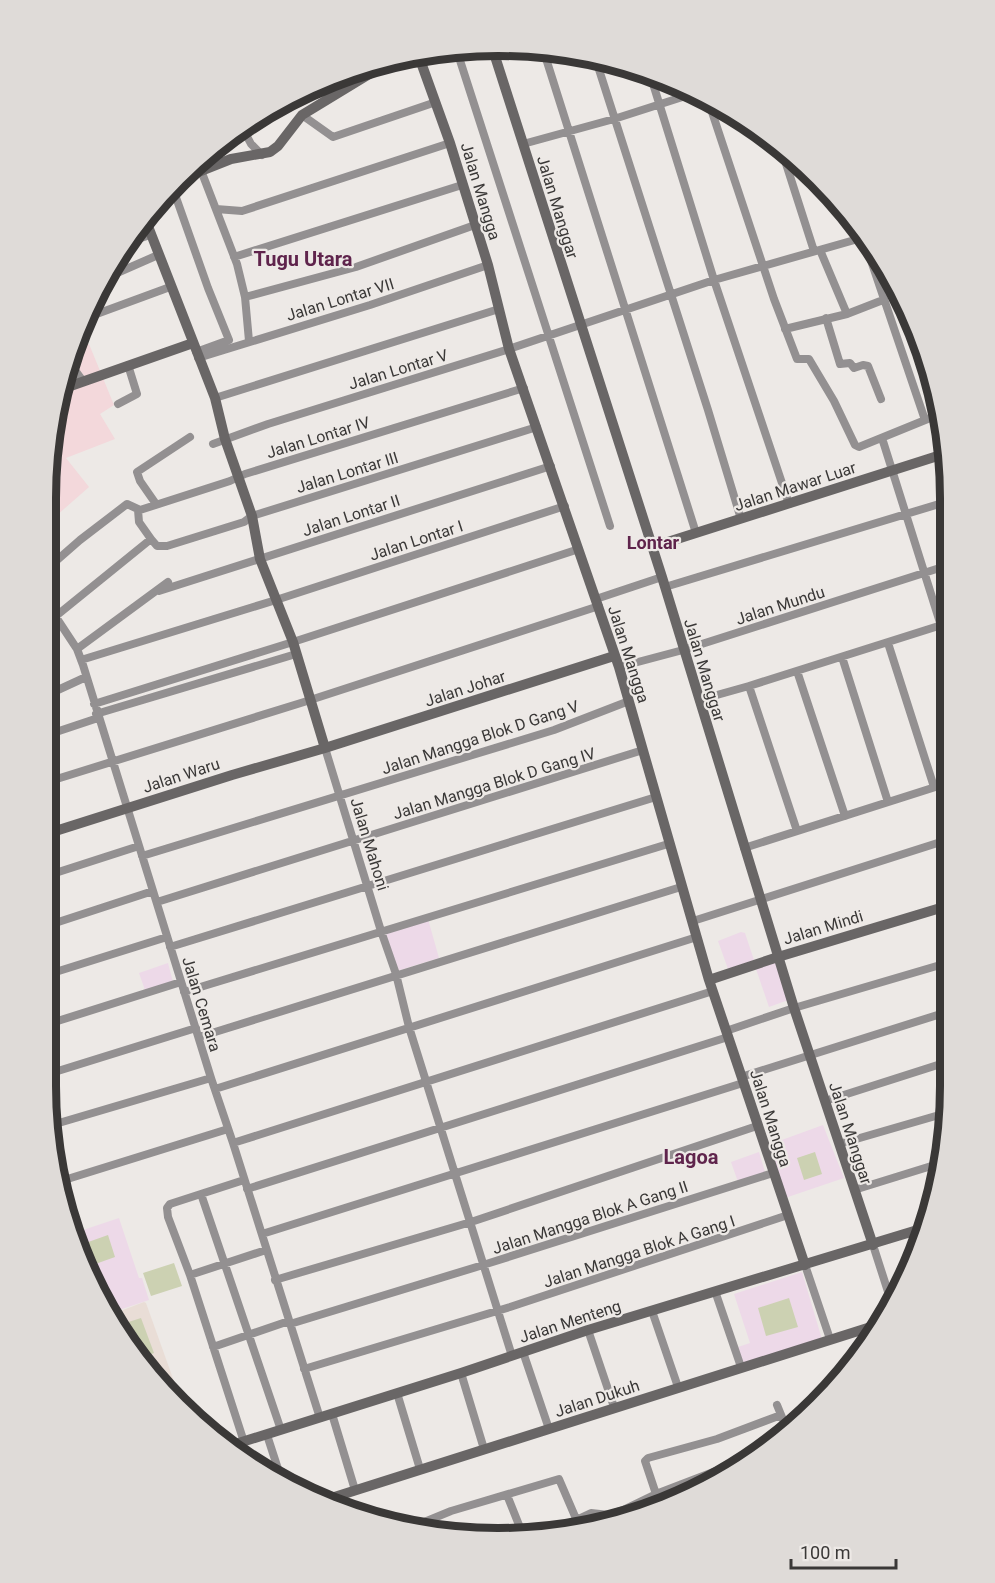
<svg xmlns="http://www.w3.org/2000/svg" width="995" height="1583" font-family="Roboto,sans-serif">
  <rect width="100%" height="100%" fill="#ede9e6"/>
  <!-- commercial -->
  <path fill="#f3d8db" d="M 89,344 L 114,405 L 100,414 L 115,439 L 66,458 L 89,487 L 56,516 L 48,537 L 49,439 L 72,351 Z"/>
  <!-- built -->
  <path fill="#e9ddd6" d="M 144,1302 L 146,1303 L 181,1401 L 121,1337 L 110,1315 Z"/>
  <!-- education -->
  <path fill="#edd9e8" d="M 428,919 L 439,958 L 397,971 L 386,933 Z
    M 741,932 L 745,933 L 754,960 L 728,969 L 718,941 Z
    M 778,961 L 791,999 L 769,1007 L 756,969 Z
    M 168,963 L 173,982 L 146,993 L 139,973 Z
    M 823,1125 L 844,1178 L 785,1198 L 768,1145 Z
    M 759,1152 L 765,1172 L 738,1182 L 731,1162 Z
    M 119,1218 L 139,1278 L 142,1278 L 149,1300 L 110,1313 L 71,1234 Z
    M 802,1272 L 821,1336 L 821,1340 L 743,1364 L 738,1347 L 750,1343 L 734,1294 Z"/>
  <!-- green -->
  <path fill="#ccd1b2" d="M 815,1152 L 822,1174 L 804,1180 L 797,1158 Z
    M 108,1235 L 115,1257 L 87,1267 L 77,1246 Z
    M 174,1263 L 182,1286 L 151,1296 L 143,1273 Z
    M 789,1298 L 798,1327 L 766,1336 L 758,1308 Z
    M 141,1318 L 154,1353 L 141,1358 L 138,1355 L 146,1352 L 144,1345 L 135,1348 L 127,1327 L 118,1330 L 116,1326 Z"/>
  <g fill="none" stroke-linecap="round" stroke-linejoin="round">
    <!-- street -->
    <path stroke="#939091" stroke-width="8" d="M 456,48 L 610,526
      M 543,49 L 696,533
      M 595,57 L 708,410 L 741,519
      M 650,74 L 714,280 L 789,504
      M 707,97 L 774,299 L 797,359 L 809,359 L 834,401 L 855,445 L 859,447 L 940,414
      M 302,115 L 333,137 L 436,102
      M 242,127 L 251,144 L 262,155
      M 523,144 L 614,119 L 698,92
      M 780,145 L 814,251
      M 197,160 L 237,264 L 245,297 L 249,341
      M 172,186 L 208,288 L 229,340 L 196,352
      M 216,209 L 242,211 L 450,143
      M 861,231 L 925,420
      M 126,243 L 150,235
      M 820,250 L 847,314 L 883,300
      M 234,257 L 462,185
      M 117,273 L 158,255
      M 245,297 L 356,267 L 475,225
      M 826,318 L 840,364 L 850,363 L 854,368 L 863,365 L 868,366 L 881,399
      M 83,319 L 170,287
      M 785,329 L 847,314
      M 198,358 L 370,305 L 488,265
      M 69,362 L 83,381
      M 215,398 L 499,309
      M 118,404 L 137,394 L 128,365
      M 882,438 L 948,648
      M 213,444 L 268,424 L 509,349 L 714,280 L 865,237
      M 156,504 L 140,481 L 137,472 L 190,437
      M 138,510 L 139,522 L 151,539
      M 48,568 L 80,540 L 127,504 L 140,510 L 230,481 L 245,474 L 524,388
      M 665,587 L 949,501
      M 159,591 L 551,466
      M 596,599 L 662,577
      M 48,605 L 77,649 L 83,665 L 211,1078 L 233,1143 L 320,1418
      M 56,616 L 151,539 L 157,546 L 167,546 L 244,522 L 252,516 L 537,427
      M 888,643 L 934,787
      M 77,649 L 168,582
      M 842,657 L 888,802
      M 81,660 L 276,600 L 565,506
      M 619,667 L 683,650 L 949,565
      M 797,671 L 845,816
      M 749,686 L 797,831
      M 47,695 L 86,677
      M 699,700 L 749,686 L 948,623
      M 94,704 L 293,642 L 579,549
      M 96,714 L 296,654
      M 47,735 L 98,718
      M 325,748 L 381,931 L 396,974 L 409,1027 L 512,1356
      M 47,782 L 304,702 L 599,606
      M 744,848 L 948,783
      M 142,856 L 554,730 L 629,701
      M 46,876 L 139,846
      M 157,902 L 643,750
      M 693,921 L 947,840
      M 46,926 L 153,891
      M 170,947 L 656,797
      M 46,975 L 167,937
      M 184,992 L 668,844
      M 45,1025 L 181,982
      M 726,1031 L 794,1008 L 947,963
      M 199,1037 L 681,887
      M 45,1075 L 196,1028
      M 741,1077 L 947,1012
      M 215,1089 L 697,937
      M 825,1101 L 947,1062
      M 52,1125 L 211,1078
      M 233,1143 L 713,991
      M 839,1144 L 946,1113
      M 61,1181 L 228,1129
      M 247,1189 L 728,1037
      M 854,1190 L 941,1163
      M 201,1194 L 281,1430
      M 262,1234 L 743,1083
      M 873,1245 L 891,1301
      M 805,1265 L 830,1339
      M 190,1275 L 266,1250
      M 275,1280 L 471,1222 L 757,1126
      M 715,1291 L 741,1367
      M 652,1311 L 678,1387
      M 290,1324 L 483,1265 L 773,1173
      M 588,1330 L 614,1407
      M 213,1347 L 289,1321
      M 523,1352 L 549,1429
      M 304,1369 L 510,1307 L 788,1215
      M 461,1373 L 484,1449
      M 397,1393 L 420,1469
      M 777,1405 L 786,1427
      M 332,1414 L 355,1490
      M 267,1435 L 280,1475
      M 244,1442 L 190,1275 L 168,1217 L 167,1208 L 170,1204 L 244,1180
      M 656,1494 L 645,1461 L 648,1458 L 717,1439 L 781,1415
      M 507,1495 L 523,1535
      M 417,1525 L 451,1511 L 559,1479 L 577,1521
      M 553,1531 L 591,1513 L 609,1515 L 623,1510 L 656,1494 L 755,1456"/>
    <!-- secondary -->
    <path stroke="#696666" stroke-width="10" d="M 492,47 L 662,577 L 794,1008 L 873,1245
      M 418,54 L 450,143 L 488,265 L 509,349 L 619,667 L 709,980 L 805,1265
      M 178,180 L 231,159 L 270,152 L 278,146 L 302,115 L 394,59
      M 144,216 L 215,398 L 225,439 L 252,516 L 260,559 L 293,642 L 325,748
      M 62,389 L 193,343
      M 652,547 L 947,453
      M 46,834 L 232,775 L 325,748 L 614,656
      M 709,980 L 778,957 L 947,906
      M 226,1447 L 461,1373 L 588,1330 L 924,1228
      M 325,1500 L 877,1325"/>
  </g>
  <g text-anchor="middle" stroke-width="4.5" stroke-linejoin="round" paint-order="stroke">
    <!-- street labels -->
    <g font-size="16" fill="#3a3837" stroke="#ede9e6">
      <text transform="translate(481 191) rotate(73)" y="6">Jalan Mangga</text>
      <text transform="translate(558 207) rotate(73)" y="6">Jalan Manggar</text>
      <text transform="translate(340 299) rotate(-17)" y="6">Jalan Lontar VII</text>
      <text transform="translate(398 369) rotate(-17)" y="6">Jalan Lontar V</text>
      <text transform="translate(318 437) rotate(-17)" y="6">Jalan Lontar IV</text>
      <text transform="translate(347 472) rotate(-17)" y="6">Jalan Lontar III</text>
      <text transform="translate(795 486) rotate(-18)" y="6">Jalan Mawar Luar</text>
      <text transform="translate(351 515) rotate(-18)" y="6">Jalan Lontar II</text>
      <text transform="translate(416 540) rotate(-18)" y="6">Jalan Lontar I</text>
      <text transform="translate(780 605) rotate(-18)" y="6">Jalan Mundu</text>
      <text transform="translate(629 654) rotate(72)" y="6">Jalan Mangga</text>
      <text transform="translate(705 670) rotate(73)" y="6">Jalan Manggar</text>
      <text transform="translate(465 688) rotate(-18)" y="6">Jalan Johar</text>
      <text transform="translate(480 737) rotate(-18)" y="6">Jalan Mangga Blok D Gang V</text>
      <text transform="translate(181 775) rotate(-18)" y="6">Jalan Waru</text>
      <text transform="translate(494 783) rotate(-17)" y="6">Jalan Mangga Blok D Gang IV</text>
      <text transform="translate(370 844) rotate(73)" y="6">Jalan Mahoni</text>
      <text transform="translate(823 927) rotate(-17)" y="6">Jalan Mindi</text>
      <text transform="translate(202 1004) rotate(73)" y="6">Jalan Cemara</text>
      <text transform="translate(771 1118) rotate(72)" y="6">Jalan Mangga</text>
      <text transform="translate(851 1133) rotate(72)" y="6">Jalan Manggar</text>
      <text transform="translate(590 1217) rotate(-18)" y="6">Jalan Mangga Blok A Gang II</text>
      <text transform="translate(639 1251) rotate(-18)" y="6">Jalan Mangga Blok A Gang I</text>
      <text transform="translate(570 1321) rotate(-18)" y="6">Jalan Menteng</text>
      <text transform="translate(597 1398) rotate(-18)" y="6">Jalan Dukuh</text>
    </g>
    <!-- neighbourhood labels -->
    <g font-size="18" font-weight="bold" fill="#5f244c" stroke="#ede9e6">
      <text x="653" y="549">Lontar</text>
    </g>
    <!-- quarter labels -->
    <g font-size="20" font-weight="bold" fill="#5f244c" stroke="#ede9e6">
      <text x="303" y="266">Tugu Utara</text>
      <text x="691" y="1164">Lagoa</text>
    </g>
  </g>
  <!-- crop -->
  <path d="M0 0H995V1583H0ZM498 56H498A442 442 0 0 1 940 498V1086A442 442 0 0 1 498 1528H498A442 442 0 0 1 56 1086V498A442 442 0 0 1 498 56Z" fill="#dfdbd8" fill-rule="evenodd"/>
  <path fill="none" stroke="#3a3837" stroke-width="8" d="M498 56H498A442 442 0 0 1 940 498V1086A442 442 0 0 1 498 1528H498A442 442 0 0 1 56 1086V498A442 442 0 0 1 498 56Z"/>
  <!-- scale -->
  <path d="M791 1559v9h105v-9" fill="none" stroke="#3a3837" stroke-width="3"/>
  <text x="800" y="1559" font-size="18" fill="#3a3837" stroke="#ede9e6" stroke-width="4.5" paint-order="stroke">100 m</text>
</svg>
